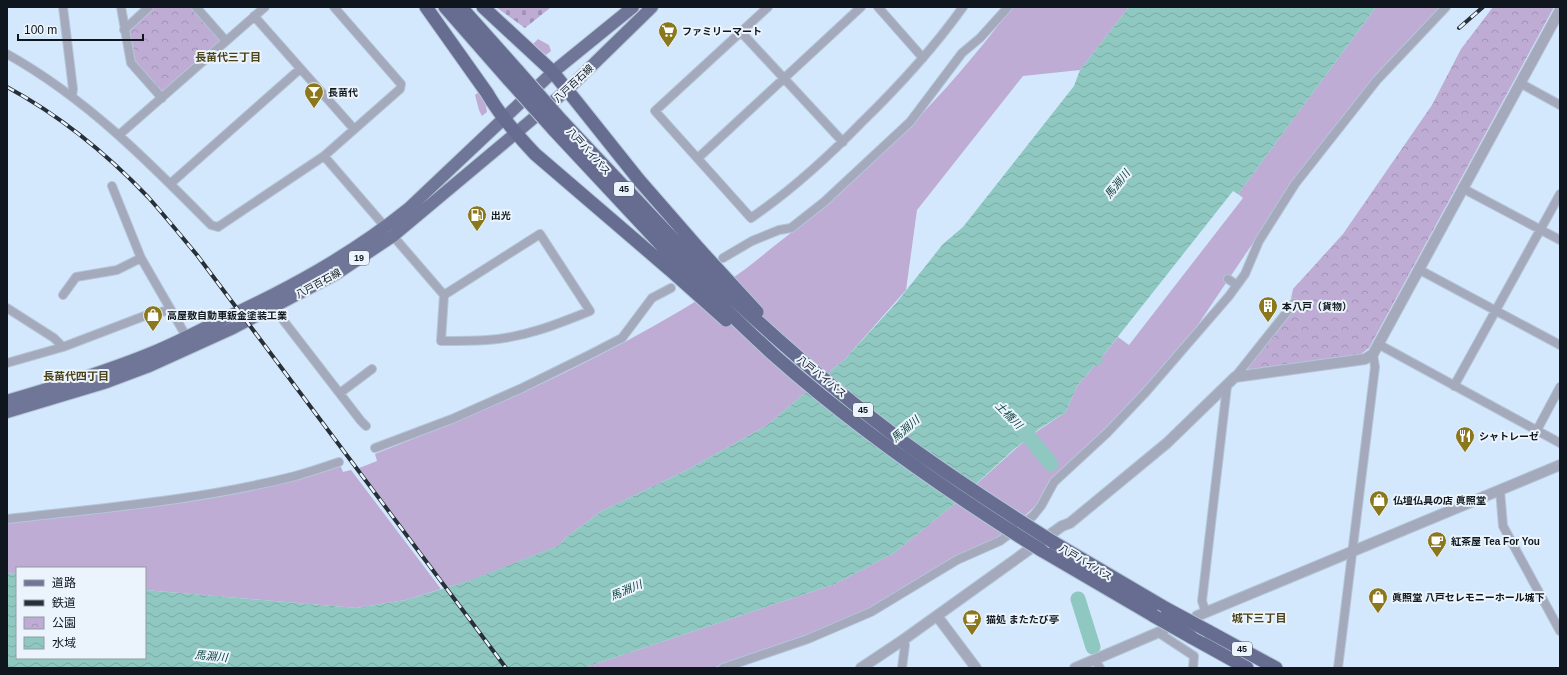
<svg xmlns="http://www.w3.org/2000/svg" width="1567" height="675" font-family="Helvetica,'Noto Sans JP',sans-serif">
  <defs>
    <pattern id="cemetery-stones" width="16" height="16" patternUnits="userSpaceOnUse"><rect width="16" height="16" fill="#beacd4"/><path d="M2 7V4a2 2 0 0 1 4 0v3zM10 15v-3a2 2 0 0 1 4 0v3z" fill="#a293b6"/></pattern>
    <pattern id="park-crowns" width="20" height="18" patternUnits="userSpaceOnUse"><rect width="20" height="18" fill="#beacd4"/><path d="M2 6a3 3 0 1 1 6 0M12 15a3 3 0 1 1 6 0" fill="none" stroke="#a293b6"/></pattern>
    <pattern id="water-waves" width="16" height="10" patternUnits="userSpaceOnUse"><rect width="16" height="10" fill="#8fc8c1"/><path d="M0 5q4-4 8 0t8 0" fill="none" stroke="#7aaba5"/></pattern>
  </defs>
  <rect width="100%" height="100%" fill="#d3e8fc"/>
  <!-- grass -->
  <path fill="#beacd4" d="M 1012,7 L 1129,7 L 1080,70 L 1023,76 L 917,210 L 906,290 L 845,359 L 766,426 L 689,469 L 602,511 L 565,538 L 560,545 L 472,580 L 448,587 L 359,468 L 377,461 L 375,454 C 501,405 625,350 737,275 C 752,265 765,253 778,243 C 866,176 946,96 1012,7 Z
    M 1376,7 L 1442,7 L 1375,77 L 1347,111 L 1294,182 L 1191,335 L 1144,390 L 1105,431 L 1049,481 L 1037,504 L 1029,512 L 997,538 L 869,609 L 808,636 L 713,668 L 583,668 L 835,584 L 894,553 L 952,506 L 1030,436 L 1066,412 L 1077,386 L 1096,364 L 1098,366 L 1101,358 L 1118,337 L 1129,345 L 1243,198 L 1238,194 Z
    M 538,39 L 549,45 L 551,51 L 546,55 L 533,44 Z
    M 479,92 L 485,101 L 487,112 L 482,116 L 479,110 L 475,95 Z
    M 340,465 L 343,472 L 351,470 L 441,589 L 406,600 L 356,608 L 145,590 L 145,568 L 17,568 L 17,574 L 7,573 L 7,522 L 186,502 L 235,493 Z"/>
  <!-- cemetery -->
  <path fill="url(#cemetery-stones)" d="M 496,7 L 549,7 L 550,8 L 525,28 Z"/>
  <!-- park -->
  <path fill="url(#park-crowns)" d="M 155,7 L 191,7 L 221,40 L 161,93 L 133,60 L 128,32 Z
    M 1493,7 L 1554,7 L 1369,348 L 1361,354 L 1250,372 L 1247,366 L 1290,304 L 1293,289 L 1343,234 L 1432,105 L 1461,49 Z"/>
  <!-- water -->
  <path fill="url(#water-waves)" d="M 1129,7 L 1376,7 L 1238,194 L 1233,191 L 1101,358 L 1103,360 L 1098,366 L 1095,365 L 1077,386 L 1066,412 L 1039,429 L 1012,451 L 952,506 L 894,553 L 835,584 L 583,668 L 7,668 L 7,573 L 17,574 L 17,658 L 145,658 L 145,590 L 356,608 L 406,600 L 471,580 L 560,545 L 565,538 L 602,511 L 689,469 L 766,426 L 845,359 L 897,302 L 943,244 L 963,227 L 1074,86 L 1080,70 Z"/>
  <!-- pier -->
  <path fill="#d3e8fc" d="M 445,585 L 508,668 L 504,668 L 442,586 Z"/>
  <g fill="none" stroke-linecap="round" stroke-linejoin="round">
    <!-- river -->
    <path stroke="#8fc8c1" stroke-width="15" d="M 1015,422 C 1028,435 1039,449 1051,464
      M 1078,599 L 1093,647"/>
    <defs>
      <path id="minor" d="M 63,7 L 73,89 L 72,97
        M 121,7 L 131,63 L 162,98
        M 196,7 L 226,41
        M 768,7 L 655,111 L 751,218 C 792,190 828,157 862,122 C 899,86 933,49 963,7
        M 878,7 L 923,58
        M 254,16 L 354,129
        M 124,30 L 149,7
        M 741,32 L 843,142
        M 7,54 C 86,98 149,162 211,225 L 218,227 L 324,156 L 400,89 L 401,84 L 334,7
        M 1520,83 L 1560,105
        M 119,135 L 265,7
        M 324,156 L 444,295 L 540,234 L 590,311 C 558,324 523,338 487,340 C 472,341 456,341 441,341 L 444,295
        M 698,158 L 861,7
        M 170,184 L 300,69
        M 112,186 L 141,258 L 186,336
        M 1462,188 L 1560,240
        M 723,258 L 752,241 L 779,230 L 791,228 L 824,202 L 910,122 L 962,53 L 980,38 L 1008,7
        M 1418,269 L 1560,345
        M 1228,279 L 1237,285
        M 63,295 L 76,277 L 117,270 L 141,258
        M 273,307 L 361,421 L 366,426
        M 7,308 L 54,338 L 63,347
        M 1378,344 L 1560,443
        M 7,363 L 63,347 L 147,315 L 170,310
        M 1235,377 L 1294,303
        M 1454,386 L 1560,194
        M 340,393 L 372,369
        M 1537,430 L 1560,387
        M 375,448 L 452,419 L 522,388 L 589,355 L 622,338 L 652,298 L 671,288
        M 1500,490 L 1503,526 L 1560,631
        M 7,519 C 104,508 201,500 295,476 C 310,472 324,467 339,462
        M 1206,613 L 1202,601 L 1227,386
        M 1159,633 L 1194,656 L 1193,668
        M 1095,660 L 1100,668
        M 723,668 L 808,639 L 871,612 L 957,560 L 1000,541 L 1033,516 L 1041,506 L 1054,482 L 1107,433 L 1146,392 L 1229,296 L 1245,274 L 1259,241 L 1295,184 L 1377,80 L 1446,7
        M 902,668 L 905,645 L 903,640
        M 1338,668 L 1375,367 L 1373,354"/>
      <path id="tertiary" d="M 937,616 L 976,668
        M 1197,616 L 1560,465
        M 861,668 L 903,640 L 1062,526 L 1070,523 L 1167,443 L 1235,377 L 1365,359 L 1373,354 L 1560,10
        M 1075,668 L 1164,630"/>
      <path id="primary" d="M 7,401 C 57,386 108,371 156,351 C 178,342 200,330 221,320 C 288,289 351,255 408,209 L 553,72 L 633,7
        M 7,412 L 107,382 L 147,367 L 233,328 L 336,274 L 393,236 L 516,133 L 568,89 L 652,7"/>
      <path id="trunk" d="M 426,7 L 487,93 C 500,116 517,135 535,154 L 669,269
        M 445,7 L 509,80
        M 461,7 L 518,71
        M 483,7 L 552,71 L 639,180 L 700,250
        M 562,121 L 689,256
        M 553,129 L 679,264
        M 1053,542 L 1167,609
        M 1041,550 L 1154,616
        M 1208,631 L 1276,668
        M 1191,637 L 1247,668"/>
    </defs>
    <!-- minor casing -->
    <use href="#minor" stroke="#b4c6d8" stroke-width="10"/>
    <!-- tertiary casing -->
    <use href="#tertiary" stroke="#b4c6d8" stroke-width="12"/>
    <!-- primary casing -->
    <use href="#primary" stroke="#b4c6d8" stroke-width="14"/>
    <!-- trunk casing -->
    <use href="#trunk" stroke="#b4c6d8" stroke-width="15"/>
    <!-- minor -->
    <use href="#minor" stroke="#a5a9bc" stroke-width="8"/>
    <!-- tertiary -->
    <use href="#tertiary" stroke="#a5a9bc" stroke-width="10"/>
    <!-- primary -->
    <use href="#primary" stroke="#707697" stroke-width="12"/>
    <!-- trunk -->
    <use href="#trunk" stroke="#666d90" stroke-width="13"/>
    <defs>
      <path id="rail" d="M 1459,28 L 1483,7
        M 7,87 C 59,115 107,154 148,197 C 165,216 181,236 197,255 L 506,668"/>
    </defs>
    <!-- rail casing -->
    <use href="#rail" stroke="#272f38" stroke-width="4"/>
    <!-- rail -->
    <use href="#rail" stroke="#ebf4fc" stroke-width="2.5" stroke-dasharray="8" stroke-linecap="butt"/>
    <defs>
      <path id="trunk-bridge" d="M 518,71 L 562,121
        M 509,80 L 553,129
        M 700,250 L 757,312
        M 689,256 C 758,324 831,389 909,446 C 956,480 1004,511 1053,542
        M 679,264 C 711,295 742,326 775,356 C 857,429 948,492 1041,550
        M 669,269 L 726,320
        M 1167,609 L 1208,631
        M 1154,616 L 1191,637"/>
    </defs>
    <!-- trunk-bridge casing -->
    <use href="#trunk-bridge" stroke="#b4c6d8" stroke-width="15" stroke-linecap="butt"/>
    <!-- trunk-bridge -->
    <use href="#trunk-bridge" stroke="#666d90" stroke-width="13"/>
  </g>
  <!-- icons -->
  <defs>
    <symbol id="supermarket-pin" viewBox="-11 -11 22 30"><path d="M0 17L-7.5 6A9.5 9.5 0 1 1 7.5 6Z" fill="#8b771c" stroke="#ebf4fc"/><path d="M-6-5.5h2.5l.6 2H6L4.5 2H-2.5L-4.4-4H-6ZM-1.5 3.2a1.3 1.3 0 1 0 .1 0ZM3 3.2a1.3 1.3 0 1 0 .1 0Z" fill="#fff"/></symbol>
    <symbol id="bar-pin" viewBox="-11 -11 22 30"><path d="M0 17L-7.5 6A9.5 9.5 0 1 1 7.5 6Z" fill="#8b771c" stroke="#ebf4fc"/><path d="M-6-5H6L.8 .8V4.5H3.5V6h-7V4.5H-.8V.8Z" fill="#fff"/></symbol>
    <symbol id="fuel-pin" viewBox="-11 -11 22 30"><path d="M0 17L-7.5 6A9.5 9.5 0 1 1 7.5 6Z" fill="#8b771c" stroke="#ebf4fc"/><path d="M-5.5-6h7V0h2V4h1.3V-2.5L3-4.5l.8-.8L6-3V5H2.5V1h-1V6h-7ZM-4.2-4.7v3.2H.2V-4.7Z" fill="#fff"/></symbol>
    <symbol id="building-pin" viewBox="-11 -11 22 30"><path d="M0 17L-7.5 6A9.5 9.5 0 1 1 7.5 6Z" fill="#8b771c" stroke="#ebf4fc"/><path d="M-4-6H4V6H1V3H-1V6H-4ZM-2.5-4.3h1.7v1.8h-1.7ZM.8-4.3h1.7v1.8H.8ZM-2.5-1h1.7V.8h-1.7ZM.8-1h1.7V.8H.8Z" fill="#fff"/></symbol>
    <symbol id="shop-pin" viewBox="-11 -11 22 30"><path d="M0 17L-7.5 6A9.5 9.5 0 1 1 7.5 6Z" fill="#8b771c" stroke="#ebf4fc"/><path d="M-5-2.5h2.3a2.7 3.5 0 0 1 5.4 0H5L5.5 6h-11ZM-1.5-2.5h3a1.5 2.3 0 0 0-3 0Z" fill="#fff"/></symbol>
    <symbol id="restaurant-pin" viewBox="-11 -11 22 30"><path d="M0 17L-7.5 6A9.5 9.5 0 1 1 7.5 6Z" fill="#8b771c" stroke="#ebf4fc"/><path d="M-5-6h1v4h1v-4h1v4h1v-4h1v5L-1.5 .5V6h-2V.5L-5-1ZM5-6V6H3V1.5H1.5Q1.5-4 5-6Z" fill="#fff"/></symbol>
    <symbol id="cafe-pin" viewBox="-11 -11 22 30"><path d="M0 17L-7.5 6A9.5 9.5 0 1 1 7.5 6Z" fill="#8b771c" stroke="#ebf4fc"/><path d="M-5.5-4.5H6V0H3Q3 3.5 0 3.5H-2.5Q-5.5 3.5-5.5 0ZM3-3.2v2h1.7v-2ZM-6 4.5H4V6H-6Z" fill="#fff"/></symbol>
  </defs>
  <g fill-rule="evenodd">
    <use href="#supermarket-pin" x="657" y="20" width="22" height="30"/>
    <use href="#bar-pin" x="303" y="81" width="22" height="30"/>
    <use href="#fuel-pin" x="466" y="204" width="22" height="30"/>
    <use href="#building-pin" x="1257" y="295" width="22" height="30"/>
    <use href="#shop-pin" x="142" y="304" width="22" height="30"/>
    <use href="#restaurant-pin" x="1454" y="425" width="22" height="30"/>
    <use href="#shop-pin" x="1368" y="489" width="22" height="30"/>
    <use href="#cafe-pin" x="1426" y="530" width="22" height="30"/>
    <use href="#shop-pin" x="1367" y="586" width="22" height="30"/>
    <use href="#cafe-pin" x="961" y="608" width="22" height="30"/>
  </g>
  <g text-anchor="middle" stroke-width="4" stroke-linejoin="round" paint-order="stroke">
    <!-- shield labels -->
    <g fill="#ebf4fc" stroke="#515960" stroke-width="1">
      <rect x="614" y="182" width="20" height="14" rx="3"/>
      <rect x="349" y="251" width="20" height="14" rx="3"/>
      <rect x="853" y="403" width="20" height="14" rx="3"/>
      <rect x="1232" y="642" width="20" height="14" rx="3"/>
    </g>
    <g font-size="9" font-weight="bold" fill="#0f161d">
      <text x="624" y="192">45</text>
      <text x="359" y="261">19</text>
      <text x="863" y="413">45</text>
      <text x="1242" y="652">45</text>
    </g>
    <!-- poi labels -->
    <g font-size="10" font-weight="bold" fill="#0f161d" stroke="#ebf4fc" text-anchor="start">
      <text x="682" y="35">ファミリーマート</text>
      <text x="328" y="96">長苗代</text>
      <text x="491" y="219">出光</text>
      <text x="1282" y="310">本八戸（貨物）</text>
      <text x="167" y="319">高屋敷自動車鈑金塗装工業</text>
      <text x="1479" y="440">シャトレーゼ</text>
      <text x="1393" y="504">仏壇仏具の店 眞照堂</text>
      <text x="1451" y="545">紅茶屋 Tea For You</text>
      <text x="1392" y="601">眞照堂 八戸セレモニーホール城下</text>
      <text x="986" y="623">猫処 またたび亭</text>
    </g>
    <!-- street labels -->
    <g font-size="10" fill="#0f161d" stroke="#ebf4fc">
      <text transform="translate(573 83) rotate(-43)" y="4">八戸百石線</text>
      <text transform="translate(589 151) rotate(48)" y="4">八戸バイパス</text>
      <text transform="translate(318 283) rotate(-29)" y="4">八戸百石線</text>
      <text transform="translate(822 376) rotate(39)" y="4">八戸バイパス</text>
      <text transform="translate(1086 562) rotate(31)" y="4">八戸バイパス</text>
    </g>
    <!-- neighbourhood labels -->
    <g font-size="11" font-weight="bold" fill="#4b4119" stroke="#ebf4fc">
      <text x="228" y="61">長苗代三丁目</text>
      <text x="76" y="380">長苗代四丁目</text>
      <text x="1259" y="622">城下三丁目</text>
    </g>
    <!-- water labels -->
    <g font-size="11" font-style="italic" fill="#073d38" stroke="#ebf4fc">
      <text transform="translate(1117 184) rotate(-51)" y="4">馬淵川</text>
      <text transform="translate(1009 415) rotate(45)" y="4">土橋川</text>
      <text transform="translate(905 429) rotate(-41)" y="4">馬淵川</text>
      <text transform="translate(626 590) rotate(-23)" y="4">馬淵川</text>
      <text transform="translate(211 656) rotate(5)" y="4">馬淵川</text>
    </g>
  </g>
  <!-- border -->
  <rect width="1567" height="675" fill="none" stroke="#0f161d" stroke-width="16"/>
  <!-- legend -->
  <rect x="16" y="567" width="130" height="92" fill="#ebf4fc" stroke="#939ba3"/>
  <rect x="24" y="580" width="20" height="6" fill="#707697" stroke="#939ba3"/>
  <text x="52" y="587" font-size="12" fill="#0f161d">道路</text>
  <rect x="24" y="600" width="20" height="6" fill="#272f38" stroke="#939ba3"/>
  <text x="52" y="607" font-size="12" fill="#0f161d">鉄道</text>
  <rect x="24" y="617" width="20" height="12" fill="url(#park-crowns)" stroke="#939ba3"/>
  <text x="52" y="627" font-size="12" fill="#0f161d">公園</text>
  <rect x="24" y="637" width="20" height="12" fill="url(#water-waves)" stroke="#939ba3"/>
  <text x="52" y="647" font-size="12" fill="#0f161d">水域</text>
  <!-- scale -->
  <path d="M18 34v6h125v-6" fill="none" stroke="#0f161d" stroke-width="2"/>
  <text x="24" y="34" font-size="12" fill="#0f161d" stroke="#ebf4fc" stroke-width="3" paint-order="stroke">100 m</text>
</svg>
